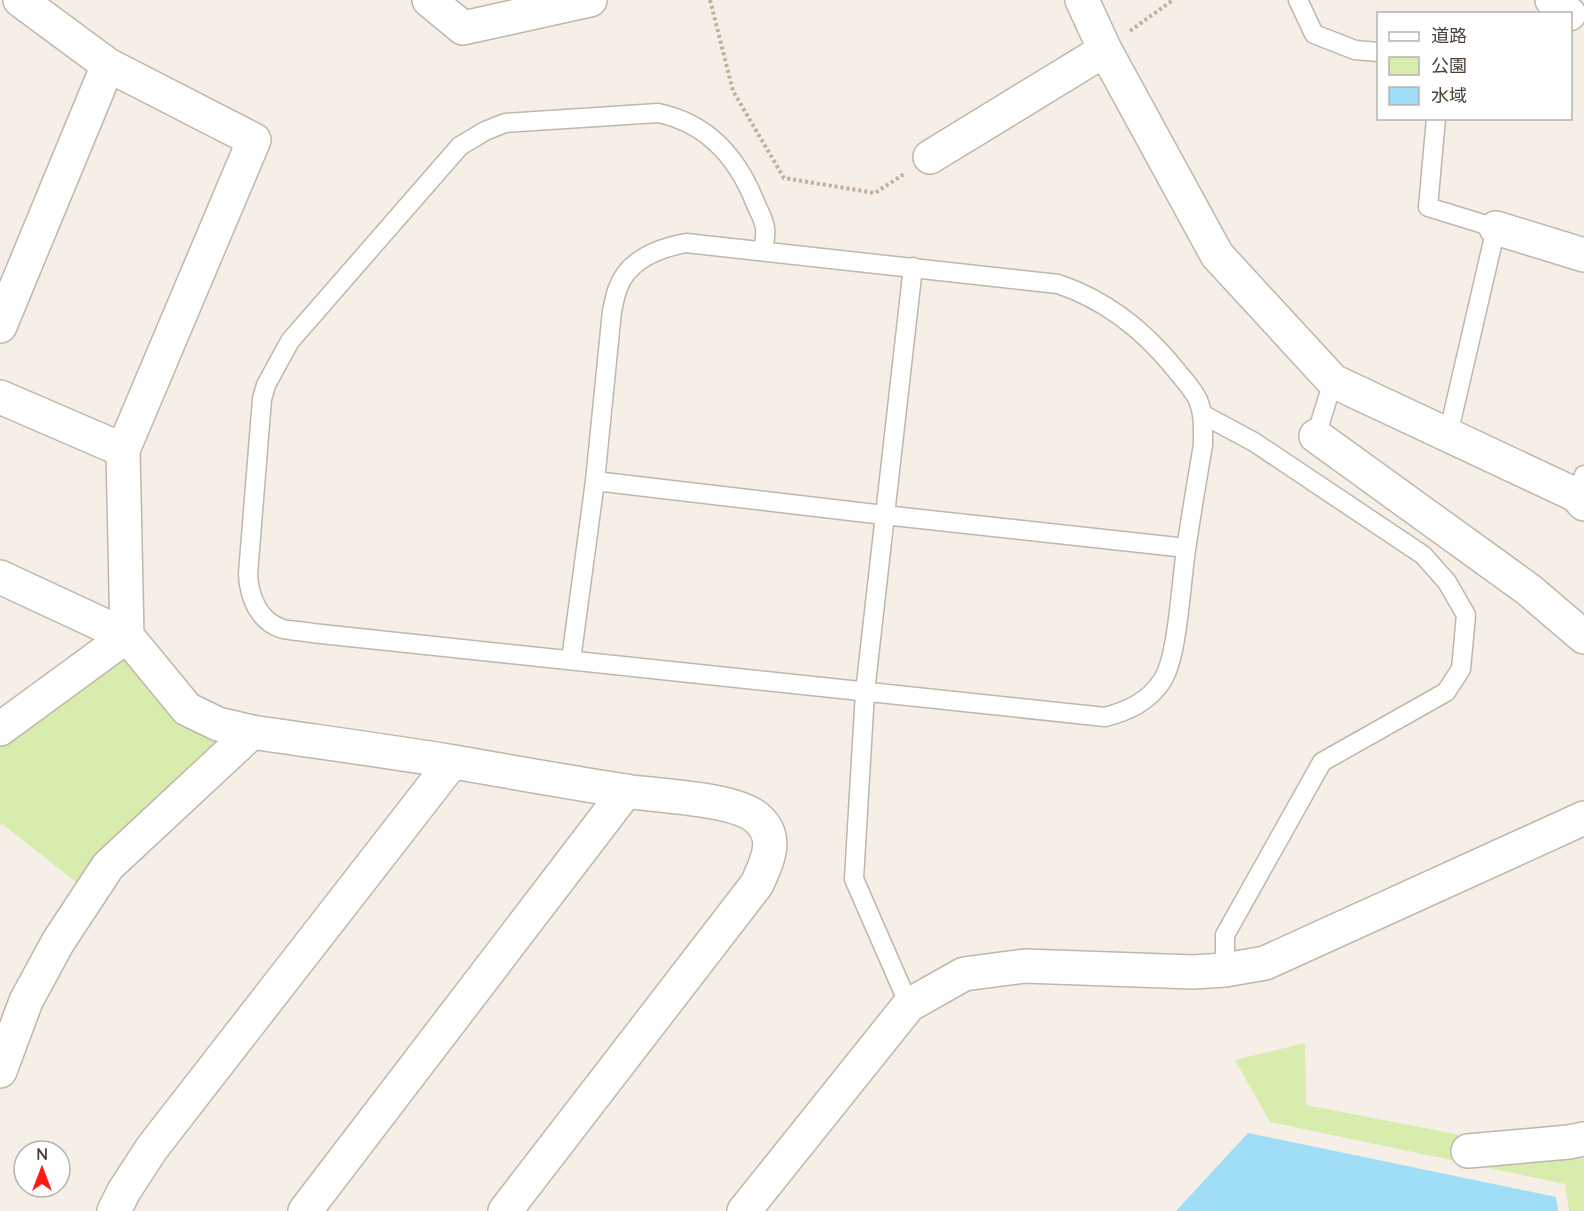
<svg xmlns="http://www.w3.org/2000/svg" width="1584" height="1211" font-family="Quicksand,'Noto Sans JP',sans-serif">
  <rect width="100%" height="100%" fill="#f5efe7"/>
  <!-- green -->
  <path fill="#d8edad" d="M 126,650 L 219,739 L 80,885 L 2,824 L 0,827 L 0,744 Z
    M 1305,1043 L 1306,1105 L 1584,1159 L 1584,1211 L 1569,1211 L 1565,1184 L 1270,1122 L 1235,1060 Z"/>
  <!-- water -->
  <path fill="#9fdef6" d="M 1248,1133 L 1556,1197 L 1558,1211 L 1176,1211 Z"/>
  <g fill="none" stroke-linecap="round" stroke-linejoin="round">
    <defs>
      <path id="service" d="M 1298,0 L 1314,34 L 1355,50 L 1378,52
        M 1436,118 L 1428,207 L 1496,228 L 1448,435
        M 1202,414 L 1254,442 L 1423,555 L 1447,582 L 1466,615 L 1461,669 L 1446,692 L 1322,762 L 1225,935 L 1225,970
        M 1316,436 L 1333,381
        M 595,481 L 884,515 L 1186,548
        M 1576,495 L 1584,475
        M 571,660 L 595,481 L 612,311 C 614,303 615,295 618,288 C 628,260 659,248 686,243 L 1058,284 C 1106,300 1144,330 1176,370 C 1183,379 1193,389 1198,400 C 1204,414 1203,430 1203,445 C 1197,480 1191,515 1186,550 C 1181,581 1178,658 1162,681 C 1148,702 1128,711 1105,717 L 312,633 C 303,631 292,631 283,629 C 259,622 249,597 248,574 L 262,399 L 266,385 L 290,341 L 460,146 L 485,131 L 505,123 L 658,113 C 707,123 737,157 755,202 C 758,210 764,219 765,228 C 766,235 764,244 763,251
        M 909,1005 L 854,879 L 865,692 L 913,267"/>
      <path id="minor" d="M 20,0 L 108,65 L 254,140 L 123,450 L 127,636
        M 429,0 L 463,28 L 590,0
        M 1082,0 L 1105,50 L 1217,255 L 1333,381 L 1576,495 L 1584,504
        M 1552,0 L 1569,14
        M 930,157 L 1105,50
        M 1496,228 L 1584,255
        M 0,326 L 108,65
        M 0,397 L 123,450
        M 1316,436 L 1529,590 L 1584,637
        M 0,577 L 127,636 L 187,709 L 218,724 L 252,732
        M 0,729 L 127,636
        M 1468,1151 L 1569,1142 L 1584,1139
        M 305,1211 L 626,791
        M 744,1211 L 909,1005 L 964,974 L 1025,966 L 1193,972 L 1225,970 L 1265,963 L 1584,818"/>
      <path id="tertiary" d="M 0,1071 L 26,1001 L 58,942 L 108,866 L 252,732 C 319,742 387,751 454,762 C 511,772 568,782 625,791 C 656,796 735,798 757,818 C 780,838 767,861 757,884 L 505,1211
        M 114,1211 L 124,1191 L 152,1148 L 452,762"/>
    </defs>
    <!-- service casing -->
    <use href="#service" stroke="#c1b6a9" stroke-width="21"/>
    <!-- minor casing -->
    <use href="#minor" stroke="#c1b6a9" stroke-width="36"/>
    <!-- tertiary casing -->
    <use href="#tertiary" stroke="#c1b6a9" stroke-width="36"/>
    <!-- path -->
    <path stroke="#c4af99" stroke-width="4" stroke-dasharray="3 3" stroke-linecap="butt" d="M 710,0 L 733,91 L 784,178 L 875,193 L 904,174
      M 1130,31 L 1173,0"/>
    <!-- service -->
    <use href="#service" stroke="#fff" stroke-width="18"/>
    <!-- minor -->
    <use href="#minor" stroke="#fff" stroke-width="33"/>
    <!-- tertiary -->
    <use href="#tertiary" stroke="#fff" stroke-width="33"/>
  </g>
  <!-- legend -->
  <rect x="1377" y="12" width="195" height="108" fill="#ffffff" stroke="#b6b2ae" stroke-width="1.5"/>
  <rect x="1389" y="32" width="30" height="9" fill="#ffffff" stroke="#b6b2ae" stroke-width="1.5"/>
  <text x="1431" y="42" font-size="18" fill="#493f35">道路</text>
  <rect x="1389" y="57" width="30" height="18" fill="#d8edad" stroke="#b6b2ae" stroke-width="1.5"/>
  <text x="1431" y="72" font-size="18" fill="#493f35">公園</text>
  <rect x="1389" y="87" width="30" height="18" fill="#9fdef6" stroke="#b6b2ae" stroke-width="1.5"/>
  <text x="1431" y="102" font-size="18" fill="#493f35">水域</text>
  <!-- north arrow -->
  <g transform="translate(42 1169)"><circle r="28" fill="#ffffff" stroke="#b6b2ae" stroke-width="1.5"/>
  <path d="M0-4.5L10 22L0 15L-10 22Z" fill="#ff1914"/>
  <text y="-9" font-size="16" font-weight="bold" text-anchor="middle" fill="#493f35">N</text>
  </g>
</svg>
